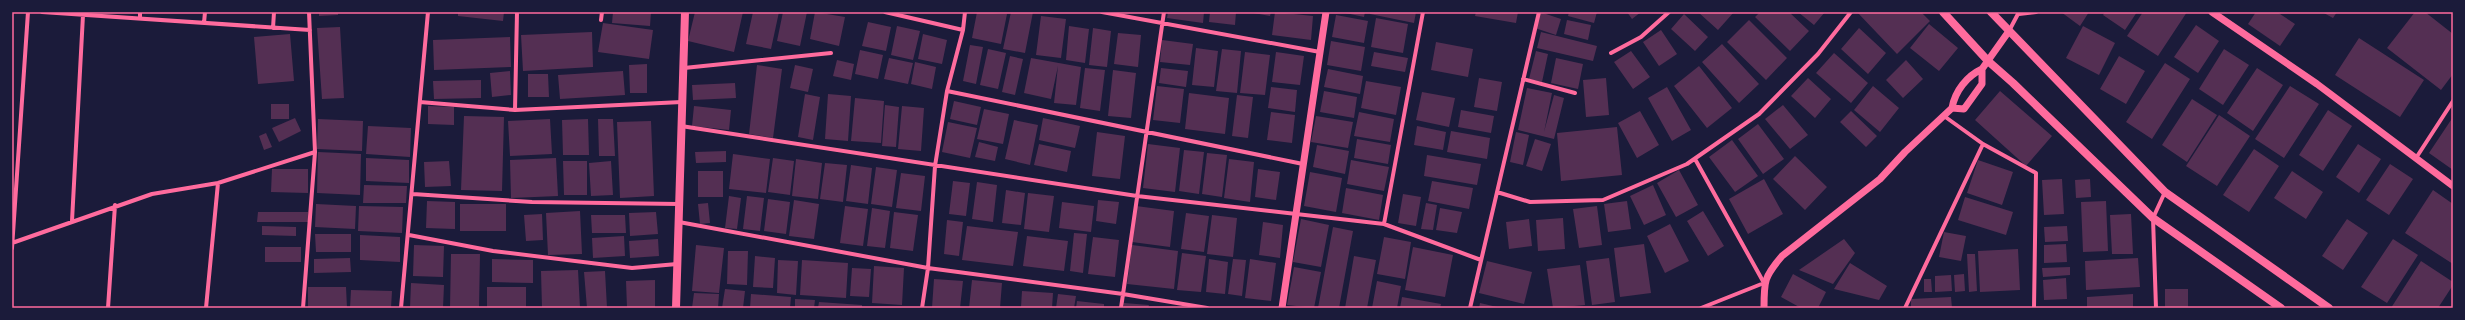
<svg xmlns="http://www.w3.org/2000/svg" width="2465" height="320" font-family="Karla,sans-serif">
  <rect width="100%" height="100%" fill="#1b1b3a"/>
  <!-- building -->
  <path fill="#542f53" d="M 319,12 L 338,12 L 338,15 L 319,16 Z
    M 458,12 L 504,12 L 503,21 L 458,16 Z
    M 613,12 L 651,12 L 650,26 L 612,23 Z
    M 695,12 L 743,12 L 734,52 L 688,41 Z
    M 753,12 L 779,12 L 771,49 L 746,44 Z
    M 783,12 L 807,12 L 800,46 L 777,41 Z
    M 815,12 L 845,17 L 839,46 L 810,39 Z
    M 977,12 L 1007,14 L 1001,44 L 972,38 Z
    M 1011,12 L 1033,12 L 1025,53 L 1003,49 Z
    M 1168,12 L 1204,12 L 1203,23 L 1167,18 Z
    M 1210,12 L 1236,12 L 1235,25 L 1209,22 Z
    M 1248,12 L 1271,12 L 1270,16 Z
    M 1275,12 L 1313,16 L 1311,40 L 1272,35 Z
    M 1341,12 L 1365,12 L 1364,17 Z
    M 1370,12 L 1416,12 L 1414,23 L 1370,14 Z
    M 1476,12 L 1518,12 L 1516,23 L 1475,16 Z
    M 1540,12 L 1561,19 L 1556,35 L 1535,28 Z
    M 1569,12 L 1597,12 L 1594,23 L 1568,16 Z
    M 1627,12 L 1641,12 L 1632,19 Z
    M 1698,12 L 1734,12 L 1718,30 Z
    M 1760,12 L 1789,12 L 1809,31 L 1790,51 L 1755,17 Z
    M 1798,12 L 1825,12 L 1814,25 Z
    M 1857,12 L 1921,12 L 1930,21 L 1897,54 Z
    M 2061,12 L 2089,12 L 2080,26 Z
    M 2105,12 L 2137,12 L 2125,30 L 2103,15 Z
    M 2143,12 L 2187,12 L 2158,56 L 2127,36 Z
    M 2256,12 L 2277,12 L 2295,24 L 2280,46 L 2248,24 Z
    M 2322,12 L 2337,12 L 2333,18 Z
    M 2415,12 L 2425,12 L 2453,34 L 2453,74 L 2441,90 L 2387,48 Z
    M 1684,14 L 1708,37 L 1695,51 L 1671,29 Z
    M 1336,15 L 1368,21 L 1364,43 L 1332,37 Z
    M 1041,16 L 1066,19 L 1061,58 L 1036,55 Z
    M 1376,18 L 1408,24 L 1403,53 L 1371,47 Z
    M 1567,20 L 1591,25 L 1588,40 L 1564,34 Z
    M 1749,20 L 1787,58 L 1766,80 L 1727,42 Z
    M 868,22 L 891,27 L 886,51 L 862,46 Z
    M 603,23 L 653,30 L 649,59 L 598,52 Z
    M 1929,24 L 1958,48 L 1939,71 L 1910,48 Z
    M 2196,25 L 2219,41 L 2198,73 L 2174,57 Z
    M 897,26 L 920,31 L 913,60 L 891,55 Z
    M 1069,26 L 1089,29 L 1085,63 L 1066,60 Z
    M 2083,26 L 2115,43 L 2099,75 L 2066,58 Z
    M 340,27 L 344,98 L 322,99 L 317,28 Z
    M 1093,28 L 1111,31 L 1107,67 L 1089,65 Z
    M 1859,28 L 1886,53 L 1868,74 L 1841,49 Z
    M 1661,30 L 1677,54 L 1659,66 L 1643,42 Z
    M 592,32 L 593,67 L 523,71 L 521,35 Z
    M 1541,32 L 1597,46 L 1593,61 L 1537,48 Z
    M 1118,33 L 1141,35 L 1138,67 L 1114,64 Z
    M 290,34 L 294,81 L 258,84 L 254,37 Z
    M 923,34 L 947,40 L 942,64 L 918,59 Z
    M 510,37 L 511,67 L 434,70 L 433,40 Z
    M 2359,38 L 2424,80 L 2400,117 L 2335,75 Z
    M 1162,40 L 1193,44 L 1190,65 L 1160,62 Z
    M 1331,41 L 1365,47 L 1361,71 L 1327,65 Z
    M 1436,42 L 1473,49 L 1468,77 L 1431,70 Z
    M 1722,44 L 1759,84 L 1739,103 L 1702,62 Z
    M 970,45 L 983,47 L 976,84 L 963,81 Z
    M 1196,48 L 1218,51 L 1214,87 L 1192,85 Z
    M 988,49 L 1006,53 L 998,89 L 980,85 Z
    M 1222,49 L 1241,51 L 1237,93 L 1216,91 Z
    M 2224,49 L 2249,65 L 2223,105 L 2199,89 Z
    M 860,50 L 883,55 L 878,79 L 855,74 Z
    M 1536,51 L 1548,54 L 1542,82 L 1529,79 Z
    M 1631,51 L 1650,77 L 1633,89 L 1614,62 Z
    M 1245,52 L 1270,55 L 1265,95 L 1240,93 Z
    M 1276,52 L 1304,56 L 1300,85 L 1272,82 Z
    M 1374,52 L 1408,58 L 1405,72 L 1371,66 Z
    M 1834,53 L 1868,83 L 1851,103 L 1816,73 Z
    M 1010,56 L 1023,59 L 1015,95 L 1002,92 Z
    M 2119,56 L 2145,71 L 2126,104 L 2100,89 Z
    M 889,58 L 913,63 L 908,84 L 884,79 Z
    M 1031,58 L 1081,67 L 1076,105 L 1054,103 L 1058,66 L 1051,99 L 1024,93 Z
    M 1556,58 L 1583,64 L 1578,89 L 1551,83 Z
    M 837,60 L 854,64 L 851,80 L 833,76 Z
    M 1906,60 L 1923,79 L 1903,98 L 1886,80 Z
    M 915,62 L 936,67 L 932,89 L 911,84 Z
    M 2165,63 L 2190,79 L 2152,139 L 2126,122 Z
    M 647,64 L 647,93 L 630,93 L 629,65 Z
    M 757,65 L 782,69 L 773,138 L 749,134 Z
    M 795,65 L 813,69 L 808,92 L 790,88 Z
    M 1699,66 L 1732,108 L 1707,128 L 1674,86 Z
    M 1085,68 L 1105,70 L 1100,111 L 1080,108 Z
    M 1161,68 L 1188,71 L 1186,87 L 1159,83 Z
    M 2257,68 L 2283,85 L 2253,131 L 2227,113 Z
    M 1328,69 L 1363,76 L 1360,94 L 1324,87 Z
    M 1113,70 L 1136,73 L 1131,118 L 1108,116 Z
    M 510,71 L 511,95 L 492,97 L 490,73 Z
    M 623,71 L 625,95 L 560,99 L 558,75 Z
    M 528,74 L 548,74 L 549,97 L 528,97 Z
    M 1479,78 L 1502,82 L 1497,111 L 1474,107 Z
    M 1606,78 L 1609,115 L 1586,117 L 1583,80 Z
    M 1808,78 L 1831,99 L 1815,118 L 1791,96 Z
    M 481,80 L 481,98 L 434,99 L 433,81 Z
    M 1366,81 L 1401,87 L 1396,115 L 1361,108 Z
    M 735,83 L 736,98 L 693,100 L 692,85 Z
    M 1157,86 L 1184,89 L 1180,123 L 1153,120 Z
    M 1873,86 L 1899,108 L 1880,132 L 1854,110 Z
    M 2290,86 L 2319,104 L 2284,158 L 2255,139 Z
    M 1271,87 L 1297,90 L 1295,112 L 1268,108 Z
    M 1667,87 L 1691,130 L 1672,141 L 1648,98 Z
    M 1527,88 L 1552,93 L 1544,132 L 1554,95 L 1564,98 L 1554,139 L 1518,130 Z
    M 1324,91 L 1357,97 L 1354,118 L 1320,112 Z
    M 2000,91 L 2052,136 L 2026,166 L 1975,120 Z
    M 1422,92 L 1455,98 L 1449,127 L 1416,120 Z
    M 1189,93 L 1229,98 L 1225,134 L 1185,129 Z
    M 805,94 L 820,97 L 813,140 L 798,137 Z
    M 828,94 L 851,96 L 848,141 L 825,139 Z
    M 1237,95 L 1253,97 L 1248,138 L 1232,136 Z
    M 855,98 L 884,101 L 881,143 L 851,141 Z
    M 2192,99 L 2217,115 L 2187,162 L 2162,145 Z
    M 954,101 L 981,107 L 977,125 L 950,119 Z
    M 271,104 L 289,104 L 289,119 L 271,119 Z
    M 885,105 L 899,107 L 896,147 L 882,146 Z
    M 1783,105 L 1808,135 L 1790,149 L 1765,119 Z
    M 428,106 L 454,107 L 454,125 L 428,124 Z
    M 694,106 L 731,110 L 729,130 L 692,126 Z
    M 902,106 L 924,108 L 921,151 L 898,149 Z
    M 984,109 L 1009,114 L 1003,144 L 977,139 Z
    M 1461,110 L 1494,116 L 1491,133 L 1458,127 Z
    M 2328,110 L 2352,126 L 2323,171 L 2299,155 Z
    M 1640,111 L 1659,145 L 1637,158 L 1618,123 Z
    M 1851,111 L 1877,136 L 1866,147 L 1840,122 Z
    M 1271,112 L 1295,115 L 1292,143 L 1267,140 Z
    M 1359,112 L 1394,119 L 1390,142 L 1354,136 Z
    M 2219,115 L 2250,136 L 2217,186 L 2186,166 Z
    M 464,116 L 504,117 L 502,191 L 461,190 Z
    M 1316,116 L 1353,122 L 1348,148 L 1311,142 Z
    M 2453,117 L 2453,170 L 2429,153 Z
    M 295,118 L 301,131 L 279,142 L 272,128 Z
    M 1043,118 L 1080,126 L 1075,148 L 1039,140 Z
    M 318,119 L 363,121 L 362,151 L 317,149 Z
    M 550,119 L 552,154 L 510,156 L 508,121 Z
    M 588,119 L 589,155 L 563,155 L 562,120 Z
    M 598,119 L 613,119 L 615,156 L 599,156 Z
    M 1014,120 L 1038,125 L 1030,165 L 1005,159 Z
    M 651,121 L 654,196 L 620,198 L 617,122 Z
    M 948,122 L 977,128 L 970,158 L 942,152 Z
    M 1758,124 L 1784,159 L 1763,174 L 1738,139 Z
    M 368,126 L 411,128 L 410,157 L 366,154 Z
    M 1417,126 L 1446,132 L 1443,150 L 1414,145 Z
    M 1617,127 L 1622,175 L 1561,181 L 1557,133 Z
    M 1451,131 L 1490,138 L 1487,159 L 1447,152 Z
    M 1097,132 L 1125,136 L 1120,179 L 1092,176 Z
    M 1516,132 L 1529,135 L 1523,165 L 1510,162 Z
    M 266,133 L 272,147 L 264,150 L 259,136 Z
    M 1357,139 L 1391,145 L 1388,164 L 1354,158 Z
    M 1535,139 L 1551,144 L 1542,171 L 1526,166 Z
    M 1732,140 L 1758,176 L 1735,192 L 1709,157 Z
    M 979,142 L 998,147 L 995,161 L 975,157 Z
    M 1039,144 L 1071,151 L 1067,172 L 1034,165 Z
    M 1148,144 L 1180,148 L 1175,192 L 1143,188 Z
    M 2358,144 L 2381,159 L 2359,193 L 2336,177 Z
    M 1317,145 L 1349,151 L 1345,174 L 1313,167 Z
    M 2254,149 L 2279,166 L 2249,212 L 2223,195 Z
    M 1184,150 L 1204,152 L 1199,194 L 1179,191 Z
    M 726,151 L 726,162 L 696,163 L 695,152 Z
    M 318,152 L 361,154 L 360,195 L 317,193 Z
    M 1207,153 L 1227,155 L 1222,197 L 1202,194 Z
    M 733,154 L 770,159 L 766,193 L 729,189 Z
    M 1427,155 L 1481,164 L 1477,185 L 1424,176 Z
    M 1795,156 L 1827,187 L 1805,210 L 1773,179 Z
    M 366,158 L 409,160 L 409,183 L 366,181 Z
    M 556,158 L 558,196 L 511,198 L 510,160 Z
    M 773,158 L 794,161 L 790,195 L 768,192 Z
    M 796,159 L 822,163 L 818,199 L 792,196 Z
    M 1229,159 L 1254,162 L 1250,202 L 1224,198 Z
    M 1351,160 L 1389,167 L 1384,191 L 1347,184 Z
    M 1978,160 L 2013,172 L 2002,205 L 1967,193 Z
    M 449,161 L 451,186 L 425,187 L 424,162 Z
    M 563,161 L 587,161 L 587,195 L 564,195 Z
    M 611,161 L 613,195 L 591,196 L 589,163 Z
    M 825,163 L 847,165 L 843,202 L 820,199 Z
    M 2390,164 L 2413,179 L 2389,215 L 2366,200 Z
    M 851,165 L 872,168 L 868,204 L 846,201 Z
    M 876,167 L 897,170 L 892,207 L 871,204 Z
    M 272,169 L 308,169 L 308,193 L 271,192 Z
    M 1258,169 L 1280,172 L 1276,200 L 1255,197 Z
    M 1679,170 L 1698,205 L 1676,217 L 1657,183 Z
    M 698,171 L 723,171 L 723,197 L 698,197 Z
    M 2292,171 L 2323,192 L 2306,219 L 2274,198 Z
    M 1310,172 L 1342,178 L 1336,212 L 1304,206 Z
    M 901,173 L 925,176 L 921,211 L 896,208 Z
    M 1764,179 L 1783,214 L 1748,234 L 1729,199 Z
    M 2062,179 L 2064,214 L 2044,215 L 2042,180 Z
    M 2090,179 L 2091,197 L 2076,198 L 2075,180 Z
    M 953,181 L 970,183 L 966,216 L 949,214 Z
    M 1432,181 L 1473,188 L 1469,209 L 1428,201 Z
    M 977,182 L 997,185 L 993,222 L 972,219 Z
    M 364,185 L 407,186 L 406,203 L 363,203 Z
    M 1653,185 L 1666,215 L 1644,225 L 1630,196 Z
    M 1346,188 L 1383,195 L 1379,220 L 1342,213 Z
    M 1006,190 L 1025,193 L 1021,225 L 1002,223 Z
    M 2433,190 L 2453,204 L 2453,264 L 2405,233 Z
    M 1028,193 L 1054,196 L 1049,232 L 1024,229 Z
    M 1403,194 L 1421,197 L 1416,226 L 1398,223 Z
    M 729,196 L 741,198 L 737,229 L 725,228 Z
    M 747,196 L 764,198 L 760,231 L 743,229 Z
    M 1965,197 L 2013,212 L 2006,235 L 1958,220 Z
    M 768,199 L 790,202 L 786,234 L 764,231 Z
    M 794,200 L 819,204 L 814,239 L 789,236 Z
    M 1098,200 L 1119,202 L 1116,224 L 1096,221 Z
    M 427,201 L 455,202 L 455,229 L 426,228 Z
    M 1627,201 L 1631,229 L 1608,232 L 1604,204 Z
    M 2106,201 L 2108,251 L 2083,252 L 2081,202 Z
    M 1062,202 L 1094,206 L 1091,232 L 1059,228 Z
    M 708,203 L 710,223 L 700,224 L 698,204 Z
    M 1426,203 L 1437,205 L 1433,230 L 1421,229 Z
    M 316,204 L 356,206 L 355,229 L 315,227 Z
    M 460,204 L 506,204 L 506,231 L 460,231 Z
    M 359,206 L 403,207 L 402,233 L 358,231 Z
    M 845,206 L 868,209 L 863,246 L 840,243 Z
    M 1136,206 L 1174,211 L 1170,247 L 1132,242 Z
    M 1597,206 L 1602,245 L 1579,248 L 1573,209 Z
    M 872,208 L 890,211 L 885,248 L 867,246 Z
    M 1440,208 L 1462,212 L 1457,233 L 1436,230 Z
    M 580,211 L 582,254 L 548,255 L 546,213 Z
    M 1703,211 L 1724,246 L 1708,256 L 1687,221 Z
    M 258,212 L 308,212 L 308,222 L 257,222 Z
    M 656,212 L 658,234 L 630,236 L 629,213 Z
    M 894,212 L 918,215 L 913,251 L 890,248 Z
    M 1186,213 L 1209,216 L 1204,252 L 1181,249 Z
    M 542,214 L 543,240 L 526,241 L 524,215 Z
    M 2131,214 L 2133,254 L 2112,254 L 2110,215 Z
    M 591,215 L 625,215 L 626,233 L 592,233 Z
    M 1212,215 L 1237,218 L 1233,257 L 1207,254 Z
    M 1563,218 L 1565,249 L 1538,251 L 1536,220 Z
    M 1301,219 L 1329,225 L 1321,267 L 1293,262 Z
    M 1529,219 L 1532,246 L 1509,249 L 1506,222 Z
    M 2347,219 L 2368,233 L 2343,270 L 2322,256 Z
    M 947,220 L 963,222 L 959,256 L 944,254 Z
    M 1263,222 L 1283,225 L 1280,258 L 1259,255 Z
    M 1670,224 L 1689,261 L 1665,273 L 1647,236 Z
    M 262,226 L 296,227 L 296,236 L 262,235 Z
    M 967,226 L 1018,232 L 1013,266 L 962,260 Z
    M 2067,226 L 2068,241 L 2045,242 L 2044,227 Z
    M 1333,227 L 1353,231 L 1339,308 L 1318,308 Z
    M 1944,232 L 1966,236 L 1961,261 L 1939,257 Z
    M 1074,233 L 1087,234 L 1083,273 L 1070,271 Z
    M 315,234 L 351,234 L 351,252 L 316,252 Z
    M 360,235 L 400,237 L 400,262 L 360,260 Z
    M 624,236 L 625,256 L 593,258 L 592,238 Z
    M 1027,236 L 1068,241 L 1064,271 L 1023,266 Z
    M 1093,237 L 1119,240 L 1115,277 L 1088,274 Z
    M 1384,237 L 1411,242 L 1405,279 L 1377,274 Z
    M 658,239 L 659,256 L 630,258 L 629,241 Z
    M 1844,239 L 1855,253 L 1833,284 L 1799,270 Z
    M 2393,239 L 2418,255 L 2387,303 L 2361,287 Z
    M 1644,244 L 1651,293 L 1620,297 L 1614,248 Z
    M 2066,244 L 2067,262 L 2044,263 L 2044,245 Z
    M 414,245 L 444,246 L 443,277 L 413,276 Z
    M 696,245 L 724,248 L 719,293 L 692,291 Z
    M 1132,245 L 1178,251 L 1174,289 L 1127,284 Z
    M 265,247 L 301,247 L 301,262 L 265,262 Z
    M 1413,247 L 1453,255 L 1445,297 L 1405,290 Z
    M 2018,249 L 2020,290 L 1980,292 L 1978,251 Z
    M 728,251 L 748,251 L 747,285 L 727,284 Z
    M 1182,253 L 1206,256 L 1201,292 L 1177,290 Z
    M 451,254 L 480,254 L 479,308 L 450,308 Z
    M 1967,254 L 1975,254 L 1977,291 L 1969,292 Z
    M 755,256 L 775,258 L 773,288 L 753,287 Z
    M 1354,256 L 1376,260 L 1367,308 L 1345,308 Z
    M 350,258 L 351,272 L 314,273 L 314,259 Z
    M 1609,258 L 1615,302 L 1592,305 L 1586,261 Z
    M 2138,258 L 2140,287 L 2086,290 L 2085,261 Z
    M 492,259 L 533,260 L 533,283 L 492,282 Z
    M 1209,259 L 1228,262 L 1225,294 L 1206,292 Z
    M 1233,259 L 1246,260 L 1242,296 L 1228,294 Z
    M 1250,259 L 1276,263 L 1271,301 L 1245,298 Z
    M 778,260 L 798,261 L 796,295 L 777,293 Z
    M 802,260 L 848,263 L 846,298 L 800,295 Z
    M 1487,261 L 1532,272 L 1524,304 L 1479,293 Z
    M 2421,261 L 2453,282 L 2453,285 L 2438,308 L 2391,308 Z
    M 1850,263 L 1887,286 L 1879,300 L 1834,289 Z
    M 1580,265 L 1585,305 L 1553,308 L 1547,269 Z
    M 874,266 L 904,268 L 902,305 L 872,303 Z
    M 1294,267 L 1321,272 L 1314,308 L 1287,305 Z
    M 2070,267 L 2070,275 L 2043,277 L 2042,268 Z
    M 852,268 L 871,269 L 869,297 L 850,296 Z
    M 578,270 L 580,308 L 542,308 L 541,271 Z
    M 605,271 L 607,308 L 587,308 L 584,272 Z
    M 1793,274 L 1826,292 L 1818,308 L 1801,308 L 1781,297 Z
    M 1964,274 L 1965,291 L 1955,292 L 1954,275 Z
    M 1951,275 L 1952,291 L 1935,292 L 1935,276 Z
    M 2066,278 L 2067,299 L 2044,300 L 2043,280 Z
    M 934,279 L 963,281 L 960,308 L 932,308 Z
    M 1924,279 L 1931,279 L 1932,292 L 1924,292 Z
    M 655,280 L 655,308 L 627,308 L 626,281 Z
    M 972,280 L 1002,283 L 1000,308 L 969,308 Z
    M 1377,281 L 1401,286 L 1397,308 L 1372,308 Z
    M 411,283 L 444,285 L 443,308 L 410,308 Z
    M 308,287 L 346,287 L 347,308 L 308,308 Z
    M 487,287 L 526,287 L 526,308 L 487,308 Z
    M 725,289 L 745,291 L 743,308 L 722,308 Z
    M 2165,289 L 2188,289 L 2188,308 L 2165,308 Z
    M 351,290 L 392,291 L 391,308 L 350,308 Z
    M 1022,291 L 1053,293 L 1052,308 L 1021,307 Z
    M 694,293 L 719,294 L 718,308 L 692,308 Z
    M 751,294 L 791,297 L 790,308 L 750,308 Z
    M 1058,294 L 1076,296 L 1074,308 L 1056,308 Z
    M 2133,294 L 2133,308 L 2087,308 L 2087,297 Z
    M 1402,297 L 1441,304 L 1440,308 L 1400,308 Z
    M 1951,297 L 1952,308 L 1911,308 L 1911,299 Z
    M 795,299 L 815,300 L 814,308 L 795,308 Z
    M 1077,301 L 1104,304 L 1104,308 L 1076,308 Z
    M 819,302 L 862,305 L 862,308 L 818,308 Z
    M 1124,303 L 1149,305 L 1148,308 L 1124,308 Z
    M 1480,303 L 1497,307 L 1497,308 L 1479,308 Z"/>
  <g fill="none" stroke-linecap="round" stroke-linejoin="round">
    <!-- minor -->
    <path stroke="#ff6b9d" stroke-width="4" d="M 42,12 L 310,30
      M 885,12 L 963,30
      M 1102,12 L 1320,52
      M 2019,14 L 2036,12
      M 140,19 L 140,12
      M 601,20 L 602,12
      M 204,23 L 205,12
      M 273,28 L 274,12
      M 2009,31 L 2019,12
      M 1611,53 L 1641,37 L 1669,12
      M 684,68 L 831,53
      M 1523,79 L 1575,93
      M 947,91 L 1303,164
      M 420,102 L 515,110 L 682,102
      M 515,110 L 517,12
      M 681,126 L 1137,196 L 1384,224 L 1481,260
      M 1983,144 L 2036,173 L 2034,308
      M 2416,158 L 2453,101
      M 1695,159 L 1764,283 L 1701,308
      M 1497,192 L 1530,202 L 1603,200 L 1687,164 L 1759,114 L 1818,54 L 1851,12
      M 413,194 L 532,202 L 679,204
      M 72,221 L 83,15
      M 679,222 L 928,268 L 1123,294 L 1207,308
      M 1384,224 L 1423,12
      M 409,235 L 493,251 L 632,268 L 677,264
      M 12,243 L 152,194 L 218,183 L 315,152
      M 12,248 L 28,12
      M 108,308 L 115,205
      M 206,308 L 218,183
      M 303,308 L 315,152 L 309,12
      M 401,308 L 428,12
      M 922,308 L 928,268 L 935,166 L 947,91 L 963,30 L 965,12
      M 1121,308 L 1164,12
      M 1470,308 L 1539,12
      M 1905,308 L 1983,144 L 1944,116
      M 2156,308 L 2153,218 L 2165,192"/>
    <!-- tertiary -->
    <path stroke="#ff6b9d" stroke-width="7" d="M 2212,12 L 2317,84 L 2453,186
      M 1982,69 C 1967,76 1955,91 1952,108 L 1964,109 L 1982,84 L 1982,69 L 2009,31
      M 1282,308 L 1326,12
      M 1764,308 C 1764,281 1764,277 1782,256 L 1880,179 L 1905,152 L 1952,108"/>
    <!-- secondary -->
    <path stroke="#ff6b9d" stroke-width="8" d="M 1943,12 L 1988,61 L 2013,83 L 2153,218 L 2281,308
      M 1991,12 L 2165,192 L 2329,308
      M 676,308 L 685,12"/>
  </g>
  <!-- border -->
  <rect width="2465" height="320" fill="none" stroke="#1b1b3a" stroke-width="26"/>
  <rect x="13" y="13" width="2439" height="294" fill="none" stroke="#ff6b9d" stroke-width="1.5"/>
</svg>
